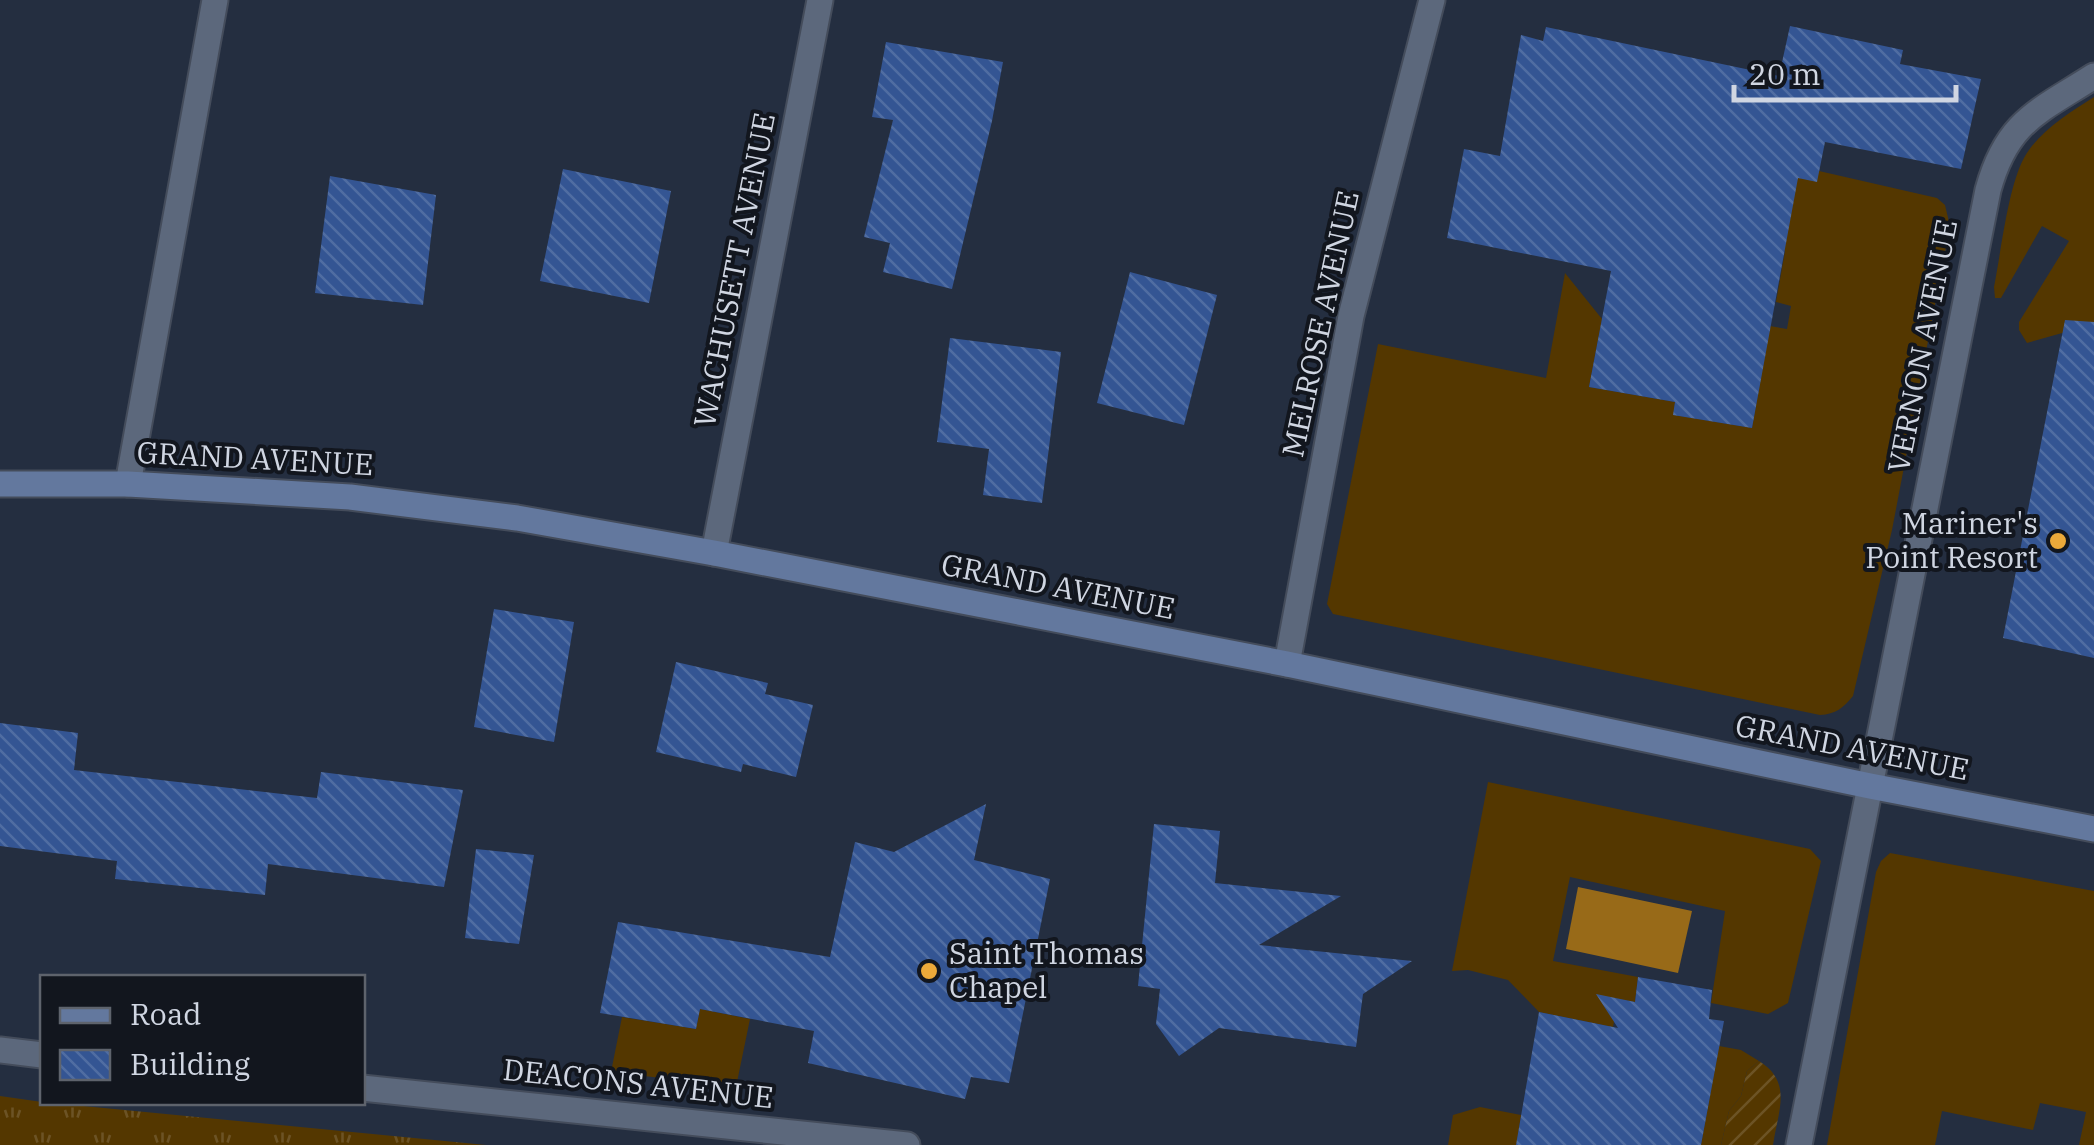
<svg xmlns="http://www.w3.org/2000/svg" width="2094" height="1145" font-family="'IBM Plex Serif',serif">
  <defs>
    <pattern id="park-tufts" width="24" height="20" patternUnits="userSpaceOnUse" patternTransform="scale(2.5)"><rect width="24" height="20" fill="#543700"/><path d="M3 7l-1-3M5 7V3M7 7l1-3M15 17l-1-3M17 17v-4M19 17l1-3" fill="none" stroke="#6c5325"/></pattern>
    <pattern id="garden-furrows" width="10" height="10" patternUnits="userSpaceOnUse" patternTransform="scale(2.5)"><rect width="10" height="10" fill="#543700"/><path d="M-1 1l2-2M0 10L10 0M9 11l2-2" fill="none" stroke="#6c5325"/></pattern>
    <pattern id="building-back-hatch" width="6" height="6" patternUnits="userSpaceOnUse" patternTransform="scale(2.5)"><rect width="6" height="6" fill="#345593"/><path d="M-1 5l2 2M0 0l6 6M5-1l2 2" fill="none" stroke="#506da2"/></pattern>
  </defs>
  <rect width="100%" height="100%" fill="#242e40"/>
  <!-- grass -->
  <path fill="#543700" d="M 2094,97 L 2094,324 L 2027,343 L 2019,330 L 2019,322 L 2069,241 L 2042,226 L 2001,298 L 1995,298 L 1994,287 C 2001,252 2008,187 2024,158 C 2037,133 2070,112 2094,97 Z
    M 1819,171 L 1937,198 L 1945,205 L 1950,226 L 1892,530 L 1853,696 C 1843,708 1836,714 1820,715 L 1333,614 L 1327,604 L 1378,344 L 1546,378 L 1565,273 L 1602,319 L 1589,387 L 1675,402 L 1674,415 L 1752,428 L 1770,326 L 1787,329 L 1791,306 L 1776,302 L 1785,251 L 1767,248 L 1779,174 Z
    M 1488,782 L 1810,849 L 1821,861 L 1788,1003 L 1768,1014 L 1711,1003 L 1725,911 L 1570,877 L 1553,961 L 1638,977 L 1635,1002 L 1618,999 L 1613,1027 L 1539,1012 L 1508,980 L 1468,970 L 1452,971 Z
    M 1890,853 L 2094,891 L 2094,1145 L 2079,1145 L 2086,1112 L 2040,1103 L 2033,1130 L 1942,1111 L 1935,1145 L 1827,1145 L 1876,872 L 1881,861 Z
    M 700,1009 L 750,1019 L 736,1087 L 611,1072 L 622,1017 L 696,1029 Z
    M 1719,1046 L 1741,1050 L 1759,1061 L 1747,1071 L 1741,1096 L 1729,1111 L 1721,1145 L 1701,1145 Z
    M 1480,1107 L 1521,1115 L 1517,1141 L 1536,1145 L 1448,1145 L 1453,1115 Z"/>
  <!-- park -->
  <path fill="url(#park-tufts)" d="M 0,1096 L 42,1102 L 486,1145 L 0,1145 Z"/>
  <!-- garden -->
  <path fill="url(#garden-furrows)" d="M 1759,1061 C 1793,1082 1778,1111 1773,1145 L 1721,1145 L 1729,1111 L 1741,1096 L 1747,1071 Z"/>
  <!-- water -->
  <path fill="#986a18" d="M 1578,887 L 1692,911 L 1678,973 L 1566,949 Z"/>
  <!-- building -->
  <path fill="url(#building-back-hatch)" d="M 1790,26 L 1903,50 L 1900,64 L 1981,79 L 1961,169 L 1825,142 L 1817,182 L 1798,178 L 1752,428 L 1673,415 L 1675,402 L 1589,387 L 1611,271 L 1447,238 L 1464,149 L 1500,156 L 1521,35 L 1543,41 L 1546,27 L 1779,76 Z
    M 886,42 L 1003,62 L 992,121 L 952,289 L 883,272 L 890,243 L 864,237 L 893,120 L 872,117 Z
    M 563,169 L 671,191 L 649,303 L 540,281 Z
    M 330,176 L 436,195 L 423,305 L 315,293 Z
    M 1130,272 L 1217,295 L 1184,425 L 1097,403 Z
    M 2065,320 L 2094,322 L 2094,658 L 2003,638 Z
    M 950,338 L 1061,352 L 1042,503 L 983,495 L 989,449 L 937,442 Z
    M 494,609 L 574,622 L 554,742 L 474,727 Z
    M 676,662 L 768,683 L 765,694 L 813,705 L 796,777 L 743,764 L 741,772 L 656,752 Z
    M 0,723 L 78,733 L 74,770 L 317,798 L 321,772 L 463,790 L 444,887 L 268,864 L 265,895 L 115,879 L 117,861 L 0,846 Z
    M 986,804 L 974,860 L 1050,879 L 1009,1083 L 971,1077 L 965,1099 L 808,1063 L 814,1031 L 700,1009 L 696,1029 L 600,1013 L 618,922 L 830,957 L 855,842 L 894,852 Z
    M 1154,824 L 1220,831 L 1215,883 L 1341,896 L 1259,945 L 1412,961 L 1363,994 L 1356,1047 L 1219,1028 L 1179,1056 L 1156,1024 L 1160,989 L 1138,986 Z
    M 476,849 L 534,855 L 519,944 L 465,938 Z
    M 1638,977 L 1712,990 L 1709,1019 L 1724,1021 L 1701,1145 L 1516,1145 L 1539,1012 L 1618,1028 L 1596,994 L 1635,1002 Z"/>
  <g fill="none" stroke-linecap="round" stroke-linejoin="round">
    <defs>
      <path id="minor" d="M 128,484 L 215,0
        M 714,553 L 820,0
        M 1287,664 L 1351,316 L 1432,0
        M 0,1050 L 42,1055
        M 362,1088 L 907,1145
        M 1799,1145 L 1988,190 C 2007,121 2038,112 2094,76"/>
      <path id="secondary" d="M 0,484 L 128,484 L 350,497 L 517,518 L 714,553 L 1287,664 L 1870,786 L 2094,829"/>
    </defs>
    <!-- minor casing -->
    <use href="#minor" stroke="#444c5b" stroke-width="29"/>
    <!-- secondary casing -->
    <use href="#secondary" stroke="#444c5b" stroke-width="29"/>
    <!-- minor -->
    <use href="#minor" stroke="#5c687c" stroke-width="25"/>
    <!-- secondary -->
    <use href="#secondary" stroke="#63789e" stroke-width="25"/>
  </g>
  <!-- markers -->
  <g fill="#eba93a" stroke="#12161e" stroke-width="4">
    <circle cx="2058" cy="541" r="10"/>
    <circle cx="929" cy="971" r="10"/>
  </g>
  <g text-anchor="middle" stroke-width="8" stroke-linejoin="round" paint-order="stroke">
    <!-- street labels -->
    <g font-size="30" fill="#d0d6e2" stroke="#12161e">
      <text transform="translate(735 270) rotate(-79)" y="10">WACHUSETT AVENUE</text>
      <text transform="translate(1321 324) rotate(-78)" y="10">MELROSE AVENUE</text>
      <text transform="translate(1923 346) rotate(-79)" y="10">VERNON AVENUE</text>
      <text transform="translate(255 459) rotate(3)" y="10">GRAND AVENUE</text>
      <text transform="translate(1058 587) rotate(11)" y="10">GRAND AVENUE</text>
      <text transform="translate(1852 748) rotate(11)" y="10">GRAND AVENUE</text>
      <text transform="translate(638 1084) rotate(6)" y="10">DEACONS AVENUE</text>
    </g>
    <!-- poi labels -->
    <g font-size="30" fill="#d0d6e2" stroke="#12161e" text-anchor="end">
      <text x="2038" y="534">Mariner's<tspan x="2038" dy="34">Point Resort</tspan></text>
      <text x="949" y="964" text-anchor="start">Saint Thomas<tspan x="949" dy="34">Chapel</tspan></text>
    </g>
  </g>
  <!-- legend -->
  <rect x="40" y="975" width="325" height="130" fill="#12161e" stroke="#5e636c" stroke-width="2.5"/>
  <rect x="60" y="1008" width="50" height="15" fill="#63789e" stroke="#5e636c" stroke-width="2.5"/>
  <text x="130" y="1025" font-size="30" fill="#d0d6e2">Road</text>
  <rect x="60" y="1050" width="50" height="30" fill="url(#building-back-hatch)" stroke="#5e636c" stroke-width="2.5"/>
  <text x="130" y="1075" font-size="30" fill="#d0d6e2">Building</text>
  <!-- scale -->
  <path d="M1734 85v15h222v-15" fill="none" stroke="#d0d6e2" stroke-width="5"/>
  <text x="1749" y="85" font-size="30" fill="#d0d6e2" stroke="#12161e" stroke-width="8" paint-order="stroke">20 m</text>
</svg>
